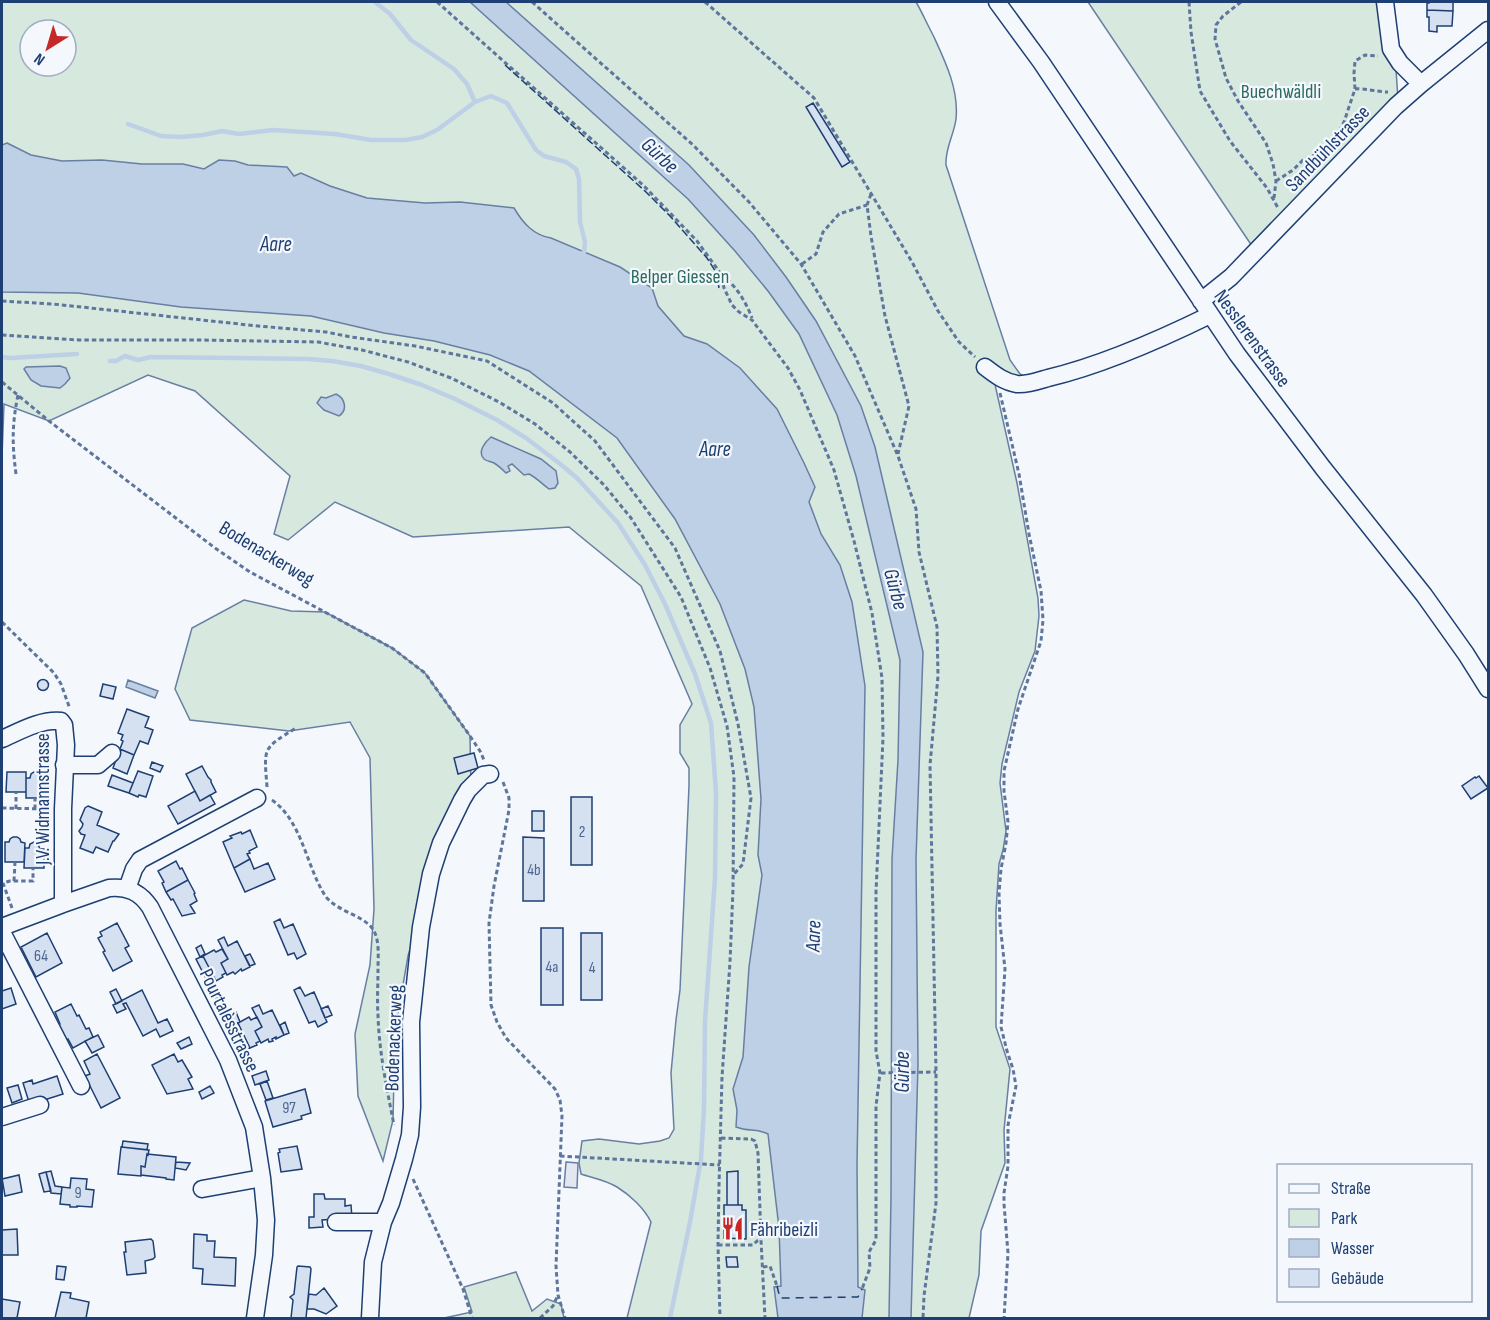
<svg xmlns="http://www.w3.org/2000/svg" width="1490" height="1320" font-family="'Sofia Sans Condensed',sans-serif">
  <rect width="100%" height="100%" fill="#f4f7fb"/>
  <!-- green -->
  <path fill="#d7e8df" stroke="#687fa3" stroke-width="1.5" fill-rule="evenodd" d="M 2,2 L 916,2 C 922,12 927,24 933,35 C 945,61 959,89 956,119 C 954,135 945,148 946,165 L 1010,360 L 1020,374 L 1029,379 L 994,380 L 1017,483 L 1038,598 L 1039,616 L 1035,651 L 1019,692 L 1002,764 L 1000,783 L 1006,831 L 1003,850 L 999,864 L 996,911 L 996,1027 L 1010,1069 L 1004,1130 L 1005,1163 L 981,1231 L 979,1275 L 969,1318 L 627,1318 L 651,1222 C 644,1208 630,1195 617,1187 C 606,1180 593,1178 581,1174 L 579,1163 L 582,1141 L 599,1139 L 639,1144 L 660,1141 L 669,1138 L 674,1129 L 671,1073 L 676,1020 L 680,990 L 689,786 L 689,768 L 680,753 L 680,725 L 692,704 L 641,586 L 569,527 L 413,537 L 335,502 L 288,540 L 274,534 L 290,476 L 195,391 L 148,375 L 49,421 L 4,404 L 2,457 ZM 30,30 L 66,30 L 66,66 L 30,66 Z
    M 1088,2 L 1380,2 L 1384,54 L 1396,70 L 1398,99 L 1254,249 Z
    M 244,600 L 291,611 L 325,612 L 392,648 L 425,673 L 470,736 L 471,788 L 440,849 L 408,956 L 395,1031 L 393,1120 L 383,1161 L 358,1096 L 355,1034 L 370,965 L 374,909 L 370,758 L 350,722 L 289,731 L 190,720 L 175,689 L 192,628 Z
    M 516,1272 L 532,1311 L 547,1299 L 561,1304 L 564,1318 L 444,1318 L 472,1312 L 464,1287 Z"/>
  <!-- parking -->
  <path fill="#e3e8f0" stroke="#687fa3" stroke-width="1.5" d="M 566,1162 L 578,1163 L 577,1188 L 564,1187 Z"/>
  <!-- water -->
  <path fill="#bed0e5" stroke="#687fa3" stroke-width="1.5" d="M 470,2 L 506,2 L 689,165 L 754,235 L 786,277 L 816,321 L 861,406 L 875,447 L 923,652 L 916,859 L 918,1064 L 911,1318 L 889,1318 L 891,1197 L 892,859 L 898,760 L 900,660 L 856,476 L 837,415 L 799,334 L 768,291 L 735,251 L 688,199 Z
    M 7,143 L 31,155 L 62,161 L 102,160 L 142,164 L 183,164 L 204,169 L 219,160 L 235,161 L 248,165 L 287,167 L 294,176 L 301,173 L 330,186 L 367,198 L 425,203 L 460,202 L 514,208 C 523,223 533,235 551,238 L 620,267 L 652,288 L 658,306 L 684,336 L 707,344 L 740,368 L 777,409 L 804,463 L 815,487 L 809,502 L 821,534 L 840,565 L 852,602 L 865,686 L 857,1165 L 858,1287 L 865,1290 L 862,1318 L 778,1318 L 774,1287 L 781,1286 L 779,1228 L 768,1134 C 756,1128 749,1132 736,1127 L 737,1110 L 733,1089 L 743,1057 L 749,967 L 762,875 L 758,855 L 761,799 L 754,707 L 745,669 L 720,604 L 675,519 L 617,438 L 529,371 L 490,355 L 434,341 L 384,333 L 311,316 L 181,307 L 78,293 L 2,292 L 2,145 Z
    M 60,366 L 66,368 L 70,378 L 65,384 L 60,388 L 41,386 L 31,380 L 24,369 L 26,367 Z
    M 336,394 C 345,398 348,410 339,416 L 324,410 L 317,403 L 321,397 L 326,398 Z
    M 491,437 L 541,459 L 556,471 L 558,483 L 555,488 L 549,489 C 542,484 537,478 529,474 L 524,475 L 512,464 L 508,466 L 510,471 L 506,473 C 503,470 499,466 494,463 C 490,461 488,462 484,459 C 477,452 485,442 491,437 Z
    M 128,680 L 158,691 L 155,698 L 126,687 Z"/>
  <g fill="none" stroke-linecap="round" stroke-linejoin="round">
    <!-- stream -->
    <path stroke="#bed0e5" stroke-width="4.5" d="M 375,2 L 390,14 L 411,40 L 454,69 L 467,84 L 475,102
      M 128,124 L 161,136 L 182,137 L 203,135 L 222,131 L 239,134 L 273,130 L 335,134 L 371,140 L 406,140 L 422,137 L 437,130 L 475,102 L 491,96 L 507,103 L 536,150 L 544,156 L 566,162 L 576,169 L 579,179 L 580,222 L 585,242 L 584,252 L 580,256
      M 2,357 L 10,358 L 77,354
      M 110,361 L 116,361 L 125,356 L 138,360 L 151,357 L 308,359 L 332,361 L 361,366 L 389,374 L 422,385 L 455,399 L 497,420 L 526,438 L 559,463 L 577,478 L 618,523 L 645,565 L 665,604 L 695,674 L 711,723 L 716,792 L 715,878 L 705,1021 L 704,1108 L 701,1159 L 690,1222 L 670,1318"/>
    <!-- ferry -->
    <path stroke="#1d3f73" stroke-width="1.5" stroke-dasharray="8 6" stroke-linecap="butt" d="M 777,1286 L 780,1298 L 858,1297 L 862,1289"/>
  </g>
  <!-- building -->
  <path fill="#d5e0f0" stroke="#1d3f73" stroke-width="1.5" d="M 1429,2 L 1453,2 L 1453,11 L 1427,10 L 1427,3 L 1429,3 Z
    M 1427,10 L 1453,11 L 1452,26 L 1437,26 L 1437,32 L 1429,31 L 1429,17 L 1427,17 Z
    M 813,103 L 850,162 L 842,167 L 806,107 Z
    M37.5 685a5.5 5.5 0 1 1 11 0a5.5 5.5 0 1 1-11 0Z
    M 103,684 L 116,687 L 113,699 L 100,696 Z
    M 127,709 L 149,717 L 145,727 L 153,730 L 148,744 L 140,741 L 134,755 L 120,749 L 123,741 L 121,740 L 123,735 L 118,733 Z
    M 120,749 L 134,755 L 127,774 L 113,768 Z
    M 474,753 L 478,768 L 458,774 L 454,758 Z
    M 152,762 L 163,766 L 160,772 L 150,768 Z
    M 202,766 L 208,777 L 211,780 L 211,782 L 216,792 L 200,801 L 186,774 Z
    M 138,771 L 153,776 L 146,797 L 139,795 L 138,797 L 129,793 Z
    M 7,772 L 26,772 L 26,792 L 6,792 Z
    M 34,772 L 37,772 L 40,775 L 41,778 L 45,778 L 45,798 L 26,798 L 26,778 L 30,778 L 31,774 Z
    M 112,775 L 133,783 L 129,793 L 108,786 Z
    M 1479,776 L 1488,788 L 1471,799 L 1462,786 L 1475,777 L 1476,778 Z
    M 195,791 L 200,801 L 210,795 L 215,804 L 178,824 L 168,806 Z
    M 571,797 L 592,797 L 592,865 L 571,865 Z
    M 88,806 L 102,812 L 97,825 L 119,834 L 114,841 L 113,841 L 108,852 L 96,847 L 93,853 L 80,848 L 85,835 L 81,834 L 79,831 L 82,827 L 83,824 L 80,820 L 85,808 Z
    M 532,811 L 544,811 L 544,831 L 532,831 Z
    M 250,830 L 257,847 L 249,851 L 250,853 L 247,854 L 250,859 L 234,868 L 223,842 L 232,838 L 230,836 L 241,832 L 242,834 Z
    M 13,837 L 17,837 L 20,839 L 21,842 L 25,843 L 24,862 L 5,862 L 5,842 L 9,842 L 10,839 Z
    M 523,837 L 544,838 L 544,901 L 523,901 Z
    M 34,842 L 38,844 L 40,849 L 44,849 L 44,868 L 24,868 L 25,848 L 29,848 L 30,844 Z
    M 250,859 L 254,869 L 268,863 L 275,879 L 245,892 L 234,868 Z
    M 176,861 L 180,869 L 182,868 L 188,880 L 166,892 L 162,883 L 164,882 L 158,871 Z
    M 188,880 L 195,893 L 194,894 L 197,901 L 190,905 L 195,913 L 182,916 L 173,899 L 171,900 L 166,892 Z
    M 280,919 L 284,928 L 293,924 L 306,954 L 297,959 L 294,953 L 288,955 L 274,922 Z
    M 117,923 L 129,946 L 125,948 L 132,961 L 113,971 L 103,952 L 105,951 L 98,938 L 102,936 L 100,932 Z
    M 541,928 L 563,928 L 563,1005 L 541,1005 Z
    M 47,933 L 62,963 L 36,977 L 21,947 Z
    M 581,933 L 602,933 L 602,1000 L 581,1000 Z
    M 224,937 L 228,946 L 237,941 L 250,967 L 242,971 L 241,969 L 235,974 L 233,972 L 227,975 L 221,963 L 228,959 L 218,940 Z
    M 201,945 L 205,954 L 200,957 L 196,948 Z
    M 222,949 L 228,959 L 221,963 L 226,973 L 222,975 L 223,977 L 216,981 L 203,956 L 214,950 L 216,952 Z
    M 250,954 L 255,964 L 250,966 L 245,956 Z
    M 203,956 L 216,981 L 214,982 L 221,995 L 216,998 L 196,959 Z
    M 300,987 L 305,996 L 314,992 L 327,1022 L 318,1027 L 315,1021 L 309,1023 L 294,990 Z
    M 11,988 L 16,1004 L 2,1009 L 2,991 Z
    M 116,989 L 122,1001 L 116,1004 L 110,992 Z
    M 142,990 L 158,1023 L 167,1019 L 173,1031 L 160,1037 L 156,1029 L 143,1036 L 126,1003 L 123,1004 L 126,1009 L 117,1013 L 113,1005 Z
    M 71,1004 L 77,1016 L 79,1015 L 86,1029 L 89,1028 L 93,1037 L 73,1048 L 68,1039 L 66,1040 L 59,1025 L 60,1024 L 55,1012 Z
    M 259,1005 L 263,1014 L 272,1010 L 284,1035 L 276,1039 L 276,1037 L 272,1039 L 273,1041 L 269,1042 L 268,1039 L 261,1043 L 255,1031 L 262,1027 L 252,1008 Z
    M 328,1006 L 332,1015 L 325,1018 L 321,1009 Z
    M 236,1012 L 240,1022 L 235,1024 L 231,1015 Z
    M 249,1017 L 251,1020 L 257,1017 L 262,1027 L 255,1031 L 260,1041 L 256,1043 L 257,1045 L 250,1048 L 238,1023 Z
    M 285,1022 L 289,1033 L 284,1035 L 280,1025 Z
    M 238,1023 L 250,1048 L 247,1049 L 254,1062 L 249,1065 L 230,1026 Z
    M 98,1035 L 104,1047 L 92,1053 L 85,1041 Z
    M 189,1037 L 192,1044 L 181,1049 L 177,1043 Z
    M 97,1054 L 120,1098 L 101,1108 L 85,1076 L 90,1074 L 84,1061 Z
    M 174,1054 L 178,1062 L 182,1060 L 192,1077 L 188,1079 L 193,1089 L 167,1094 L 152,1065 Z
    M 266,1071 L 269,1080 L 255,1085 L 252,1076 Z
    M 57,1076 L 63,1094 L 38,1102 L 29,1102 L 23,1083 L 32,1080 L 33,1084 Z
    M 267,1081 L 273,1098 L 266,1100 L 260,1084 Z
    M 18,1085 L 22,1099 L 12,1103 L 7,1088 Z
    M 210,1086 L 214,1093 L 202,1099 L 199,1092 Z
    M 305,1089 L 311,1113 L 301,1116 L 302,1119 L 273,1127 L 265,1101 Z
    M 123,1141 L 148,1144 L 147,1150 L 122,1147 Z
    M 297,1146 L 302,1169 L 281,1172 L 278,1153 L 280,1152 L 279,1149 Z
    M 121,1147 L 149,1150 L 148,1155 L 147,1154 L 145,1167 L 141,1166 L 141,1176 L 118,1174 Z
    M 147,1154 L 176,1157 L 174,1180 L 166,1179 L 166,1178 L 141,1175 L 141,1166 L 145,1167 Z
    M 176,1162 L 190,1163 L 186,1170 L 175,1168 Z
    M 51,1171 L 55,1186 L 62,1187 L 61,1194 L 51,1193 L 46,1172 Z
    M 738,1171 L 738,1205 L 727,1205 L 727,1172 Z
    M 46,1172 L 51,1191 L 44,1192 L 39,1174 Z
    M 2,1175 L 2,1179 L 19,1175 L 22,1192 L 5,1196 L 2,1178 Z
    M 71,1178 L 87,1179 L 86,1189 L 94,1190 L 92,1207 L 77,1206 L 77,1207 L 70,1207 L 70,1205 L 60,1204 L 62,1187 L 70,1188 Z
    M 314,1194 L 324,1194 L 325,1199 L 345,1199 L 345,1206 L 351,1205 L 352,1218 L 322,1220 L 323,1227 L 309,1228 L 309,1217 L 314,1217 Z
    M 724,1205 L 742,1205 L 742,1210 L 746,1210 L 746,1239 L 724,1238 Z
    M 17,1229 L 18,1255 L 2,1255 L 2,1230 Z
    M 194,1234 L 207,1235 L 207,1241 L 215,1241 L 214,1257 L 236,1258 L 235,1286 L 202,1284 L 203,1269 L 193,1268 Z
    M 151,1239 L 153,1241 L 155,1257 L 153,1259 L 145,1261 L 146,1273 L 127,1275 L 124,1252 L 126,1252 L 125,1242 Z
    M 726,1257 L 737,1257 L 738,1267 L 727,1267 Z
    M 57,1266 L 66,1267 L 64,1280 L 56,1279 Z
    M 298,1266 L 310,1267 L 311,1269 L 306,1318 L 291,1318 L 293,1300 L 290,1297 L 294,1294 L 297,1267 Z
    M 324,1288 L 337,1306 L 326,1314 L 314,1309 L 307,1309 L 309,1294 L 316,1295 Z
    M 61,1292 L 71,1293 L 70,1298 L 89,1302 L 86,1318 L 55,1318 Z
    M 2,1299 L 20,1302 L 17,1318 L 2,1318 Z"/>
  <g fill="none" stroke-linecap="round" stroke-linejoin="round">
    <defs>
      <path id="minor" d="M 997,2 L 1041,62 L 1237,354 L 1323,468 L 1424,595 L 1466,654 L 1488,689
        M 1385,2 L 1391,49 L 1400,63 L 1421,84
        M 1201,301 L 1231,277 L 1396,106 L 1421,84 L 1488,30
        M 985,367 C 994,374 1004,382 1017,384 C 1027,385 1038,381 1048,378 C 1103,365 1159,340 1210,315
        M 61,721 L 64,725 L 66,745 L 63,809 L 63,904
        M 2,739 C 20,731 41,719 61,721
        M 64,765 L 98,765 L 112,753
        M 127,889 L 134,869 L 140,860 L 257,798
        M 2,927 L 63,904 L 109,888 C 127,886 140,892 150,907 L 228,1060 L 254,1127 L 262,1178 L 266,1220 L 264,1255 L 255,1318
        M 2,932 L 81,1086
        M 2,1117 L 40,1105
        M 202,1189 L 262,1178
        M 336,1222 L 383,1222
        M 370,1318 L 373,1262 L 383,1222 L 391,1203 L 404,1159 L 410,1135 L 412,1107 L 411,1022 L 421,927 L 431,874 L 441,843 L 462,800 L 468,790 L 483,775 L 490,774"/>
    </defs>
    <!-- minor casing -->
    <use href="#minor" stroke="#1d3f73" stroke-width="19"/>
    <!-- path -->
    <path stroke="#5e769c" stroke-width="3" stroke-dasharray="4.5 3" stroke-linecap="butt" d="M 437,2 L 643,185 L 697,241 L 721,274 L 724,288 L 732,305 L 739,312 L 752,320 L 788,368 L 800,390 L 834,470 L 854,541 L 872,613 L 882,678 L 883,738 L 876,892 L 876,1051 L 880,1073 L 876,1106 L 876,1240 L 869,1252 L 870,1268 L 862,1289
      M 532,2 L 693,145 L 749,202 L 801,264 L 855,356 L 898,456 L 916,509 L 919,552 L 937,627 L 938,676 L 930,765 L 936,1072 L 936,1203 L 924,1296 L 923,1318
      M 705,2 L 814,98 L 912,262 L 938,311 L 959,342 L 975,357
      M 1189,2 L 1191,32 L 1200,91 L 1230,141 L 1267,188 L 1278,208
      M 1241,2 L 1223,16 L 1216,25 L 1215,39 L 1226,78 L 1238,101 L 1266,143 L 1273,164 L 1276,181 L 1274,198
      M 1355,89 C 1364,88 1378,92 1388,92
      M 1276,181 L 1293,170 L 1303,160 L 1318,153 L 1334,142 L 1344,122 L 1355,89 L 1354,73 L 1355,61 L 1365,55 L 1378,56
      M 871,194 L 867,205 L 871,236 L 885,316 L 909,406 L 898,454
      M 802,264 L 816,254 L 823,232 L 839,214 L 867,205
      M 721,274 C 736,286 745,300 752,318
      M 2,301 L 53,304 L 258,326 L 326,332 L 351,337 L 415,346 L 487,361 L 553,403 L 595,441 L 675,548 L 720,651 L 738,724 L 751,798 L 743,864 L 734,874
      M 2,335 L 79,340 L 198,340 L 318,342 L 362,350 L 408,362 L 451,378 L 499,402 L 535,424 L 570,452 L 604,485 L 631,518 L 681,597 L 710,668 L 727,726 L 734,777 L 733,889 L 730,962 L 722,1077 L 719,1185 L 718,1245 L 720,1318
      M 2,382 L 49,421 L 215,548 L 250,572 L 392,648 L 425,673 L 470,736 L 480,751 L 484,760
      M 1000,393 L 1019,474 L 1029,534 L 1041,591 L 1043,620 L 1041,641 L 1018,709 L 1004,771 L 1004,791 L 1008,822 L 1006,843 L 1001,869 L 999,893 L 1000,924 L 1005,969 L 1001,1027 L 1007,1051 L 1013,1069 L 1016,1086 L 1008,1125 L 1008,1166 L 1004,1193 L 1004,1204 L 1008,1253 L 1004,1318
      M 16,474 C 12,444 12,424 18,395
      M 2,622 L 54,673 L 61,684 L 70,709
      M 503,782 L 509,798 L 509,810 L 494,886 L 489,923 L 491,1005 L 497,1022 L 506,1038 L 555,1089 L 560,1100 L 562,1116 L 556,1266 L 558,1295 L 565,1318
      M 267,787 C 264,747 262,749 296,728
      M 272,800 C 303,822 306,867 326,897 C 339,912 362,915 372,928 C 380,938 378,956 378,969 C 378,984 377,1000 378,1015 C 379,1052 387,1089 394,1125
      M 2,808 L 48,809
      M 16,809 L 16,792
      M 35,809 L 35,798
      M 14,881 L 15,862
      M 12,908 L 3,883 L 10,881 L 33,881 L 33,868
      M 881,1073 L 936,1072
      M 721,1138 L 751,1139 L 755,1141 L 758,1153 L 761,1240
      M 560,1156 L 720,1165
      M 413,1179 L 463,1289 L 472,1318
      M 718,1245 L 753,1245 L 757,1241 L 761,1240 L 765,1318
      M 763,1267 L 770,1266 L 777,1286
      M 540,1318 L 553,1306 L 557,1297"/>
    <!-- minor -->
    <use href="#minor" stroke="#f4f7fb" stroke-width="16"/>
    <!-- fence -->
    <path stroke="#1d3f73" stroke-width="1.5" stroke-dasharray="8 3" stroke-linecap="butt" d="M 505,65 L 646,192 L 670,216 L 707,258 L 716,272 L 719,288"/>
  </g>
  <!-- icons -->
  <defs>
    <symbol id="restaurant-bare" viewBox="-9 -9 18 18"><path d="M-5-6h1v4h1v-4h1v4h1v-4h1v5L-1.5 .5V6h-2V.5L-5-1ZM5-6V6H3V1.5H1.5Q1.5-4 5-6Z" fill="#c62828" stroke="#f4f7fb" stroke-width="2.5" paint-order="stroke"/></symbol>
  </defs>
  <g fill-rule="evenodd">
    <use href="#restaurant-bare" x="716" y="1212" width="33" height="33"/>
  </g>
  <g text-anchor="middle" stroke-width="4.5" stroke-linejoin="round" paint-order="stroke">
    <!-- number labels -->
    <g font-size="16" fill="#4b6792">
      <text x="582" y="837">2</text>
      <text x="534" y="875">4b</text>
      <text x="41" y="961">64</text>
      <text x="552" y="972">4a</text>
      <text x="592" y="973">4</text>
      <text x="289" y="1113">97</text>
      <text x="78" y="1198">9</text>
    </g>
    <!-- park labels -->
    <g font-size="20" fill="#2c6c60" stroke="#f4f7fb">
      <text x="1281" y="98">Buechwäldli</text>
      <text x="680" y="283">Belper Giessen</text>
    </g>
    <!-- street labels -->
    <g font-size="20" fill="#1d3f73" stroke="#f4f7fb">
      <text transform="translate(1327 148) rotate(-46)" y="7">Sandbühlstrasse</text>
      <text transform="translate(1253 338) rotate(54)" y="7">Nesslerenstrasse</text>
      <text transform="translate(267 553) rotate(31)" y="7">Bodenackerweg</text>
      <text transform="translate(42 799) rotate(-90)" y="7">J.V. Widmannstrasse</text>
      <text transform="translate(230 1020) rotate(64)" y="7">Pourtalèsstrasse</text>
      <text transform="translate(393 1038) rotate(-88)" y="7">Bodenackerweg</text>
    </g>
    <!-- poi labels -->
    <g font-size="20" fill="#1d3f73" stroke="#f4f7fb" text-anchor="start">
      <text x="750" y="1236">Fähribeizli</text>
    </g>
    <!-- water labels -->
    <g font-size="21" font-style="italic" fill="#1d3f73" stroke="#f4f7fb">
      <text transform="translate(660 155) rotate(43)" y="7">Gürbe</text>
      <text x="276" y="251">Aare</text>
      <text x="715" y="456">Aare</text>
      <text transform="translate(896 589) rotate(75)" y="7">Gürbe</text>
      <text transform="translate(813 936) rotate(-88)" y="7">Aare</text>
      <text transform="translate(902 1072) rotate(-90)" y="7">Gürbe</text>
    </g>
  </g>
  <!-- border -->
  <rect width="1490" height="1320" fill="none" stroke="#1d3f73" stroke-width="6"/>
  <!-- legend -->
  <rect x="1277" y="1164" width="195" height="138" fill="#f4f7fb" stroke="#9eadc5" stroke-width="1.5"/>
  <rect x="1289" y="1184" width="30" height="9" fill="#f4f7fb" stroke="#9eadc5" stroke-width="1.5"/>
  <text x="1331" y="1194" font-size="18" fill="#1d3f73">Straße</text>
  <rect x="1289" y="1209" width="30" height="18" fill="#d7e8df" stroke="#9eadc5" stroke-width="1.5"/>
  <text x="1331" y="1224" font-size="18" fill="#1d3f73">Park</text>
  <rect x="1289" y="1239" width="30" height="18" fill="#bed0e5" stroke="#9eadc5" stroke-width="1.5"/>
  <text x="1331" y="1254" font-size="18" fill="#1d3f73">Wasser</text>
  <rect x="1289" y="1269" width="30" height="18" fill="#d5e0f0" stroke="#9eadc5" stroke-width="1.5"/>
  <text x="1331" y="1284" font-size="18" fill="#1d3f73">Gebäude</text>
  <!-- north arrow -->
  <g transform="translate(48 48) rotate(217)"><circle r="28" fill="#f4f7fb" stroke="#9eadc5" stroke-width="1.5"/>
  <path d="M0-4.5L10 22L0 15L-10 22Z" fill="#c62828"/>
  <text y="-9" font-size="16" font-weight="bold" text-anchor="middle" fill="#1d3f73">N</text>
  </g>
</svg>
